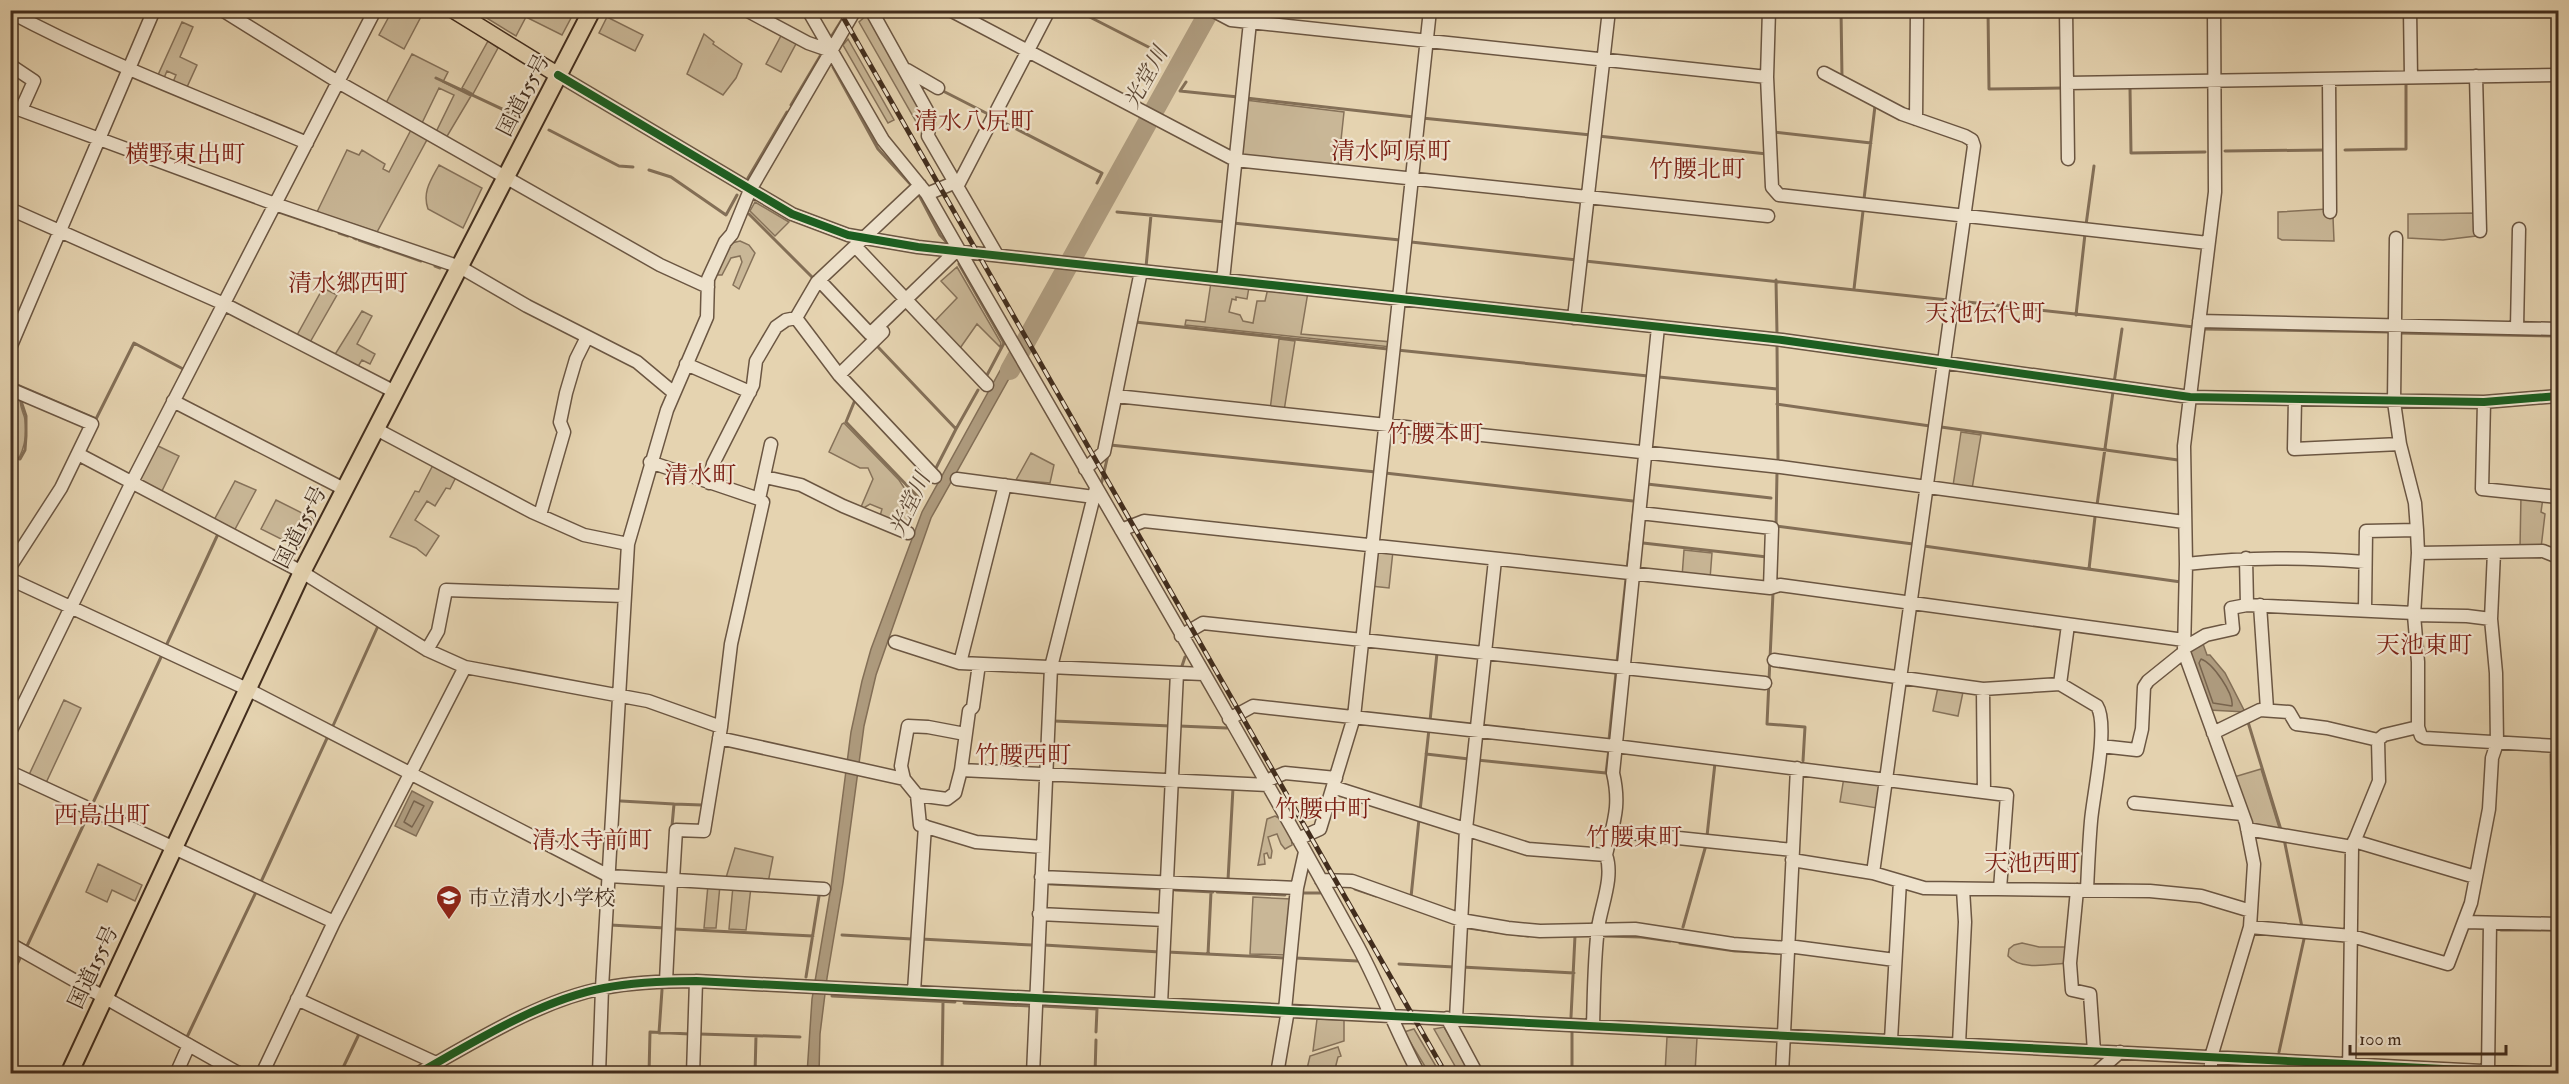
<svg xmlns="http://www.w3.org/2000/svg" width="2569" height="1084" font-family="'IM FELL Double Pica','Noto Serif JP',serif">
  <rect width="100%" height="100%" fill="#e5d3b0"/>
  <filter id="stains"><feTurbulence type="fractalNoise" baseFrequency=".00333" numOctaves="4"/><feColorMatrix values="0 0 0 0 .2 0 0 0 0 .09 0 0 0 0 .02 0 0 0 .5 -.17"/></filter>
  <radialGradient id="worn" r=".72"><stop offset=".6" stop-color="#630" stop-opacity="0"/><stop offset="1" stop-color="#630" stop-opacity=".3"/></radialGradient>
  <!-- green -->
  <path fill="#c9b797" stroke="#86725a" stroke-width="1.5" d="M 392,11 L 424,11 L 404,49 L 379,35 Z
    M 558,11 L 571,18 L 562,35 L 526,17 L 516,36 L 485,17 L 488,11 Z
    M 868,14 L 926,114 L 918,125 L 859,22 Z
    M 607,17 L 643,35 L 635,51 L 599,33 Z
    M 182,22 L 193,27 L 180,57 L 197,65 L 187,87 L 173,82 L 176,75 L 167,71 L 164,78 L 158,75 Z
    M 783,32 L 798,40 L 781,72 L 766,64 Z
    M 704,34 L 714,42 L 713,44 L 742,64 L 736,78 L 723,95 L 687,74 Z
    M 848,39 L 894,120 L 888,123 L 843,45 Z
    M 488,41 L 498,48 L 473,94 L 462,88 Z
    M 412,54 L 448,72 L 443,82 L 471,96 L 446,138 L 436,132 L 454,95 L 439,88 L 422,123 L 386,103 Z
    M 1245,100 L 1344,112 L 1338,168 L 1241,157 Z
    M 413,126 L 429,136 L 377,232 L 317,212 L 347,150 L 359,155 L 362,150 L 385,164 L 383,169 L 389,172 Z
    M 439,165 L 482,188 L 463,228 L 428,209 C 422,192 431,180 439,165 Z
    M 755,202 L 789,222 L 775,236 L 750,211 Z
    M 2327,209 L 2328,217 L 2333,217 L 2334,241 L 2282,240 L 2278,238 L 2278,212 Z
    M 2476,213 L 2476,236 L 2443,240 L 2408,238 L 2408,214 Z
    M 740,241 L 749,245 L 755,253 L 739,289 L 733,285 L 742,262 L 740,256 L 731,258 L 722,275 L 718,275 L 716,272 L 732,243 Z
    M 957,267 L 1001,343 L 1000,347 L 977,324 L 958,351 L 932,324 L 957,298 L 941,281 Z
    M 1211,282 L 1249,287 L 1247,299 L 1236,297 L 1236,300 L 1232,299 L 1229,312 L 1240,315 L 1243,321 L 1253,323 L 1257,301 L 1265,301 L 1268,288 L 1308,292 L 1301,334 L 1392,342 L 1391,347 L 1185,325 L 1186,320 L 1205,322 Z
    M 323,288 L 337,295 L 309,344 L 296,337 Z
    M 362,311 L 372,316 L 357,344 L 375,354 L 370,364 L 362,360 L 357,368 L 334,356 Z
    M 1279,339 L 1295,341 L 1284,411 L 1270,410 Z
    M 10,393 L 21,397 C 18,406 24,412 25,420 C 27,433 25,446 19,458 L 11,454 Z
    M 844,423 L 899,480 L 909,495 L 914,508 L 908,525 L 903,527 L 880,516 L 882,509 L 870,504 L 862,509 L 861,507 L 873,479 L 868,468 L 860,468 L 829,452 L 842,424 Z
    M 1961,432 L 1981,435 L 1972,489 L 1953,486 Z
    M 154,444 L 179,456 L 160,495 L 137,483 Z
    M 1031,453 L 1054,465 L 1050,483 L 1016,480 Z
    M 433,465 L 456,477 L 450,489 L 446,488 L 435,506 L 427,501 L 415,520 L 439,536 L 426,556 L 416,548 L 390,537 L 415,491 L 419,492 Z
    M 235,481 L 256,490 L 233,533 L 213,522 Z
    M 2521,496 L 2543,498 L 2541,512 L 2545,514 L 2541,548 L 2520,548 Z
    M 276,500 L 314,519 L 299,548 L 261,529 Z
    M 1684,550 L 1712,553 L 1710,579 L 1682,577 Z
    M 1393,551 L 1389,588 L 1371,586 L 1374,552 Z
    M 1938,687 L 1963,692 L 1958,716 L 1933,711 Z
    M 64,700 L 81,708 L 45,785 L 28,777 Z
    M 2261,769 L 2280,831 L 2252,826 L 2234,777 Z
    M 1844,777 L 1876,782 L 1880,787 L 1877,808 L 1840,802 Z
    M 1275,816 C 1283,819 1292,836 1292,845 L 1285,849 L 1281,844 L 1277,834 L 1268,837 L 1272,851 L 1271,858 L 1269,858 L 1267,853 L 1264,854 L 1265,864 L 1258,865 L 1267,819 Z
    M 735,848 L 773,857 L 768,883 L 725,881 Z
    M 98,864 L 142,885 L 135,901 L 112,890 L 107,902 L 86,892 Z
    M 708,885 L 720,885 L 716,928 L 704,928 Z
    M 733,886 L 751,887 L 746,930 L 729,929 Z
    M 1253,897 L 1291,899 L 1286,955 L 1250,954 Z
    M 2022,943 L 2039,947 L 2065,947 L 2068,948 L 2068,963 C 2050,964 2021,971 2008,956 L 2009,949 L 2014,945 Z
    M 1317,1019 L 1344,1020 L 1344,1041 L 1313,1051 Z
    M 1444,1027 L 1471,1073 L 1459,1073 L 1434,1029 Z
    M 1414,1029 L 1440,1073 L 1429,1073 L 1404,1032 Z
    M 1667,1037 L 1697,1038 L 1695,1073 L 1665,1073 Z
    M 1338,1047 L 1341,1056 L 1338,1057 L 1334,1073 L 1306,1073 L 1310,1056 Z"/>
  <!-- water -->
  <path fill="#ae9b7e" stroke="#836f57" stroke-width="1.5" d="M 1013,347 L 1020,359 L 931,518 L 876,675 L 864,726 L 843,883 L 827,978 L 820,1034 L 819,1073 L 807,1074 L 812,999 L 831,887 L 851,732 L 862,681 L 871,649 L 922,512 Z
    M 2202,641 L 2207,655 L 2210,655 L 2225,673 L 2245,712 L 2209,710 L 2191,659 L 2191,648 Z
    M 412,791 L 433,802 L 416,836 L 395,826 Z"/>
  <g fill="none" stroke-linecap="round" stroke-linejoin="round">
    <!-- shore -->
    <path stroke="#78644e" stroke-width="1.5" d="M 2201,659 C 2213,663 2234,694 2232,706 L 2213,703 L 2199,663 Z
      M 414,801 L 424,806 L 412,827 L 404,822 Z"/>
    <!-- stream -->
    <path stroke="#836f57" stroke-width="3" d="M 212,10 L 220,16
      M 1076,10 L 1168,57
      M 1841,10 L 1842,78
      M 1988,10 L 1989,89 L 2063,88
      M 831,37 L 848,10
      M 1175,61 L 1180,63
      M 833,67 L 878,149 L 912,186
      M 1172,76 L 1179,79
      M 436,78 L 519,117
      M 2554,81 L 2556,232
      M 1186,82 L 1180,91 L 1238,97
      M 2130,88 L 2131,153 L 2205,152
      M 941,90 L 990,115
      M 1246,98 L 1414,117
      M 791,105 L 822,53
      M 1422,118 L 1591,135
      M 997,119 L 1102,173 L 1097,183
      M 549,130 L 619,166 L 633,167
      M 1774,132 L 1871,143
      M 1598,136 L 1767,154
      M 2345,150 L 2406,149 L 2406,82
      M 2225,151 L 2325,150
      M 649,170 L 671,177 L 726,215 L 737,195
      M 748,178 L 787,112
      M 1104,187 L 1109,189
      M 918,193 L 940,235 L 950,246
      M 1864,199 L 1875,106
      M 1099,207 L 1104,210
      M 276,211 L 320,226
      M 1117,212 L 1226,222
      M 749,214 L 814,279
      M 1233,223 L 1400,240
      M 2086,225 L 2094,166
      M 326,228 L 332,230
      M 339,233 L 348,236
      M 354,238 L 356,239
      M 359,240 L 379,247
      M 1411,242 L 1577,260
      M 384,248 L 421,261
      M 1585,261 L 1948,300
      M 959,264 L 1004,343 L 986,377
      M 435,266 L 440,268
      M 1146,267 L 1151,215
      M 1776,280 L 1777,334
      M 1854,289 L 1863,211
      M 1958,301 L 2194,327
      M 2076,315 L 2085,234
      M 1135,322 L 1388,349
      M 2203,329 L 2389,332
      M 2399,333 L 2558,336
      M 1777,344 L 1778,461
      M 878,347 L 956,429 L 936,468
      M 1397,350 L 1648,376
      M 1659,377 L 1777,389
      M 10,382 L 96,419 L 134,343 L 185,370 L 186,368
      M 2114,383 L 2122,329
      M 854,399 L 855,400 L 846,422 L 918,497
      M 1777,404 L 1930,426
      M 1941,427 L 2178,460
      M 956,429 L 978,390
      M 1110,445 L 1376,472
      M 10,466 L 14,457 L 20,459 L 25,450 L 26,436 L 26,416 L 21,401
      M 1385,473 L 1633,501
      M 1647,484 L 1771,498
      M 1101,485 L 1108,455
      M 2097,505 L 2113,392
      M 1776,526 L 1913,544
      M 1776,527 L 1777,472
      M 1643,543 L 1767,557
      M 1924,546 L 2181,582 L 2181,585
      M 2089,569 L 2095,517
      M 1627,570 L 1637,482
      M 1773,593 L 1767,724 L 1805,727 L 1803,761
      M 166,646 L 218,534
      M 1617,662 L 1626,579
      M 1181,669 L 1185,657
      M 1054,721 L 1171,726
      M 1430,721 L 1437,653
      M 2248,722 L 2281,830
      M 1179,726 L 1227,728
      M 332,728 L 378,626
      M 1609,740 L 1616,673
      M 1426,754 L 1469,759
      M 1477,760 L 1606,773 L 1609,749
      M 621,801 L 674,804 L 672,826
      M 674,804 L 702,805
      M 92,805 L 162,655
      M 1420,811 L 1429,729
      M 1707,836 L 1715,763
      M 2284,839 L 2302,927
      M 1228,880 L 1233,788
      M 260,884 L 328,736
      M 1050,884 L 1160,889
      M 1355,889 L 1376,896
      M 1175,890 L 1213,892
      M 1217,892 L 1285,895
      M 1304,893 L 1320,893
      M 1411,897 L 1419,819
      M 610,925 L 665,928
      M 1683,927 L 1706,845
      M 1468,928 L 1528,936
      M 674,929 L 813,936
      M 2501,930 L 2558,930
      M 842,935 L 912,939
      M 1605,936 L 1641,937 L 1670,941
      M 10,937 L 93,984
      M 921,939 L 1032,945
      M 1680,943 L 1735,951 L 1777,953
      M 1044,945 L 1160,952
      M 27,946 L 89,813
      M 1167,952 L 1285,958
      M 1208,954 L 1211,892
      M 1295,958 L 1358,961
      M 1399,964 L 1454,967
      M 1462,967 L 1574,973
      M 806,977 L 819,896
      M 10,979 L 21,956
      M 832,996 L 955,1002
      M 121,1000 L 216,1054
      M 964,1003 L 1030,1006
      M 1041,1006 L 1097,1009 L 1096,1032
      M 1571,1017 L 1575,936
      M 659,1033 L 662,990
      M 699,1034 L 800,1037
      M 187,1037 L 257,890
      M 2279,1052 L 2304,939
      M 240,1067 L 251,1074
      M 2276,1068 L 2276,1074
      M 340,1074 L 360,1032
      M 649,1074 L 650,1032 L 690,1034
      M 755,1074 L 756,1036
      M 942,1074 L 943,1002
      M 1095,1074 L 1096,1040
      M 1572,1074 L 1572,1032"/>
    <!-- river -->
    <path stroke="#ae9b7e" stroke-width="20" d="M 1010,370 L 1210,10"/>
    <defs>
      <path id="minor" d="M 222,10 L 338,82 L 660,265 L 708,287
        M 746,10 L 808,43 L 831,51
        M 808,10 L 883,140 L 927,194 C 1069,443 1217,690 1355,941 C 1379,984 1395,1030 1419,1074
        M 871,10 L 930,116 L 928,136 L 997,255
        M 950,10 L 1235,160 L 1768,216
        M 1212,10 L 1231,20 L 1767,77
        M 1769,10 L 1767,77 L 1772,187 L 1779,195 L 2208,243
        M 2066,10 L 2068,159
        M 2410,10 L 2411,77
        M 10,12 C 105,63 208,101 307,143
        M 10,65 L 34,81 L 21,110
        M 907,70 L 938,88
        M 1824,73 L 1902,114 L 1965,136 L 1972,140 L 1974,146 L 1873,873
        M 558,75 L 792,214 L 848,235 L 918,247 L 1782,340 L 2190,397 L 2484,402 L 2558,396
        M 2476,76 L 2480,231
        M 2329,79 L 2330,212
        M 2067,83 L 2558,75
        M 10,106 L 275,204 L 460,267 L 527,306 L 637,362 L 674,393
        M 1916,119 L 1917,10
        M 920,185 L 817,282 L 796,318 L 839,375 L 935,477
        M 958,185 L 1049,10
        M 927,194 L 956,182
        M 10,209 L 224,304 L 395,392
        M 2396,238 L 2394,402 L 2400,444 L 2415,503 L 2417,530 L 2418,553 L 2414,615 L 2418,662 L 2418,727 L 2421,736 L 2425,738 L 2558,746
        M 855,246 L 987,385
        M 819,280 L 870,334 L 956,251
        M 1223,280 L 1250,22
        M 1574,318 L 1609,10
        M 2199,321 L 2558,329
        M 2517,328 L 2519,229
        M 10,348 L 154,10
        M 686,364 L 750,392
        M 839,375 L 883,332
        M 10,389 L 92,424 L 61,488 L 10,567
        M 1116,396 L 1781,467 L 2184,522
        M 2295,399 L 2294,449 L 2400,444
        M 173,401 L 344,489
        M 2484,402 L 2482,489 L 2558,497
        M 376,429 L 532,512 L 584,535 L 628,544
        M 78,454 L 302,572 L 427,650 L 465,667 L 648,701 L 721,727
        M 650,462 L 759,499
        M 1085,469 L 1104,452 L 1141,271
        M 765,477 L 801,485 L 843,506 L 908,533
        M 957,479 L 1094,497
        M 709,483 L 713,464 L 753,385 L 756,361 L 776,327 L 786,320 L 796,318
        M 1640,513 L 1772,528 L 1770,588
        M 540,515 L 564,432 L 560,422 L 566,393 L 576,359 L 587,337
        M 1121,530 L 1144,521 L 1770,588 L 1780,585 L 2184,640
        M 2418,553 L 2543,551 L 2558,557
        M 2246,558 L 2247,605 L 2414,613
        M 2186,564 C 2250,557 2302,557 2365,562
        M 10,579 L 247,689 L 609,876 L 824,889
        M 2260,605 L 2267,709
        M 2365,609 L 2366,531 L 2417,530
        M 2414,615 L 2467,616 L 2491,619
        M 1181,636 L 1203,623 L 1765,683
        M 895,642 L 960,663 L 1203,674
        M 2184,648 L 2206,635 L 2233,629 L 2231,608 L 2247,605
        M 427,650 L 438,631 L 446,590 L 624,596
        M 1774,660 L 1983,689 L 2060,684 L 2097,706 C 2109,725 2093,796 2091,821 C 2089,844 2088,867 2087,890
        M 960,663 L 1005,485
        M 2060,684 L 2068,625
        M 1983,689 L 1984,792
        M 1229,719 L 1253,706 L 1615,746 L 2007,795 L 2000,889
        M 10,732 L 132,482 L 375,10
        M 2213,733 L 2260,710 L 2289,712 L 2296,724 L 2327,728 L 2378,740 L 2384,735 L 2418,727
        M 719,738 L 904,779 L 917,795 L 920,825 L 976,842 L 1043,847
        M 2101,746 L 2137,750 L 2142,729 L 2144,687 L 2148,681 L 2184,652
        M 2557,746 L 2558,844
        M 961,770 L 1268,785
        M 10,772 L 334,922
        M 904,779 L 901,766 L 908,726 L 928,727 L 965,734
        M 1266,781 L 1285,773 L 1336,778
        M 1333,787 L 1528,849 L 1606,855
        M 917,795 L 947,799 L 955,793 L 961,770 L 969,711 L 973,707 L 979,664
        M 2134,803 L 2242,814
        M 2247,829 L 2352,847
        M 1611,831 L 1793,850
        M 1298,839 L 1320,829 L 1354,717 L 1430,10
        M 2354,841 L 2475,877
        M 1792,860 L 1873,873 L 1924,888 L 2150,891 L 2201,896 L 2251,911
        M 1041,877 L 1297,888
        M 673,880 L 676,830 L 704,831 L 721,727 L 731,644 L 763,502 L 759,499 L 771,444
        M 1321,880 L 1352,881 L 1461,920 L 1508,928 L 1540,931 L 1635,929 L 1733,944 L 1788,948
        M 2077,890 L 2070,963 L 2072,990 L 2090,994 L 2094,1051
        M 1039,914 L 1165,920
        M 2464,922 L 2558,924
        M 2250,927 L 2352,936 L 2448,964 L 2471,903 L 2489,809 L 2492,758 L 2497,743 L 2496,673 L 2491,619 L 2494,552
        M 10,944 L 240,1074
        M 1788,946 L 1895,960
        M 666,981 L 671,880
        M 914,991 L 925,826
        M 297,999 L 436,1063
        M 1161,1004 L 1177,673
        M 1285,1010 L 1297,888 L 1305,852
        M 1447,1018 L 1477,1074
        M 1456,1019 L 1466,829 L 1495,560
        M 1593,1026 C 1594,993 1594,960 1598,928 C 1601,906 1614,877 1606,855 C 1613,823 1621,807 1613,773 L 1658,327
        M 1891,1040 L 1900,881
        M 1959,1044 L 1965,922 L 1963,889
        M 2488,1071 L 2490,923
        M 176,1074 L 189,1045
        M 262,1074 L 334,922 L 465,667
        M 417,1074 C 474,1042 540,1000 604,988 C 634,982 665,981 696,981 L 2544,1074
        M 599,1074 L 602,988 L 628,544 L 667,410 L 707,317 L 708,279 L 725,242 L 732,234 L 750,190 L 855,10
        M 693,1074 L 696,981
        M 1033,1074 L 1051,667 L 1096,488
        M 1277,1074 L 1288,1010
        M 1782,1074 L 1797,768
        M 2095,1074 L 2120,1052
        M 2211,1074 L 2211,1057 L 2250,927 L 2254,864 L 2246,823 L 2184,652 L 2186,564 L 2184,446 L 2215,192 L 2214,10
        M 2349,1074 L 2352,847 L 2379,781 L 2378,740"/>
      <path id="major" d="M 453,10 L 558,75"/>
      <path id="highway" d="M 69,1074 L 302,572 L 592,10"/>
    </defs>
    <!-- minor casing -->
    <use href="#minor" stroke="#6b5642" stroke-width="15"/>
    <!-- major casing -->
    <use href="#major" stroke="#422d1d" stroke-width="18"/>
    <!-- highway casing -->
    <use href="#highway" stroke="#422d1d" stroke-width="20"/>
    <!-- minor -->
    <use href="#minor" stroke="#eee2cc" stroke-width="12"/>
    <!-- major -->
    <use href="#major" stroke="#e5d3b0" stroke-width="15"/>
    <!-- highway -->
    <use href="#highway" stroke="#e5d3b0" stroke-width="16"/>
    <defs>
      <path id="rail" d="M 839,10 L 1446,1074"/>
    </defs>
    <!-- rail casing -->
    <use href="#rail" stroke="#422d1d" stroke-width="5"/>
    <!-- rail -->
    <use href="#rail" stroke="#eee2cc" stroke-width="3" stroke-dasharray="9" stroke-linecap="butt"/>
    <defs>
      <path id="cycleway" d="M 558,75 L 792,214 L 848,235 L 918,247 L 1782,340 L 2190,397 L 2484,402 L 2558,396
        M 417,1074 C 474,1042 540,1000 604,988 C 634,982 665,981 696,981 L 2544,1074"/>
    </defs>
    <!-- cycleway casing -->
    <use href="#cycleway" stroke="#eee2cc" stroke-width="11"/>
    <!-- cycleway -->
    <use href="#cycleway" stroke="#1b5e20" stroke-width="8"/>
  </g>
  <!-- icons -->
  <defs>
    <symbol id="school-pin" viewBox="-11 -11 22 30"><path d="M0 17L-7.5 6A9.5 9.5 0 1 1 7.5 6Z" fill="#8f2418" stroke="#eee2cc"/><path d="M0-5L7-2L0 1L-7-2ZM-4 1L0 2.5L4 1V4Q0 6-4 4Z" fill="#fff"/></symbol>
  </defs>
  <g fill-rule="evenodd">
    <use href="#school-pin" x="434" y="883" width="30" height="40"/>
  </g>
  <g text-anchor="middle" stroke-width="4.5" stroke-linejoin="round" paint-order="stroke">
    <!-- street labels -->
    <g font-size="21" fill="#422d1d" stroke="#eee2cc">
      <text transform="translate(523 95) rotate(-63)" y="7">国道155号</text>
      <text transform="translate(300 527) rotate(-63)" y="7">国道155号</text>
      <text transform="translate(93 967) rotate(-65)" y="7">国道155号</text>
    </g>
    <!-- poi labels -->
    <g font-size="21" fill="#422d1d" stroke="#eee2cc" text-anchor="start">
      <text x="468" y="905">市立清水小学校</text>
    </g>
    <!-- water labels -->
    <g font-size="22" font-style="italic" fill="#5d4835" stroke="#eee2cc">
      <text transform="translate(1145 77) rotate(-61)" y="8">光堂川</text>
      <text transform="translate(909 504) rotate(-65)" y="8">光堂川</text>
    </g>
    <!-- quarter labels -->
    <g font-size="24" fill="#7a1f14" stroke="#eee2cc">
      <text x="974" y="129">清水八尻町</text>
      <text x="1391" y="159">清水阿原町</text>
      <text x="185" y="162">横野東出町</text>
      <text x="1697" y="177">竹腰北町</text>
      <text x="348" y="291">清水郷西町</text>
      <text x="1985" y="321">天池伝代町</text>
      <text x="1435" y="442">竹腰本町</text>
      <text x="700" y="483">清水町</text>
      <text x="2424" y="653">天池東町</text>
      <text x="1023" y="763">竹腰西町</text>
      <text x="1323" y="817">竹腰中町</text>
      <text x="102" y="823">西島出町</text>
      <text x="1634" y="845">竹腰東町</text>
      <text x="592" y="848">清水寺前町</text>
      <text x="2032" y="871">天池西町</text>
    </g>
  </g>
  <!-- margin -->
  <rect width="2569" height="1084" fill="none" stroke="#e5d3b0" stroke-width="36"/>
  <rect x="12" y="12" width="2545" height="1060" fill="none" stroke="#422d1d" stroke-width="3"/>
  <rect x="18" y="18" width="2533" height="1048" fill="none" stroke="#422d1d" stroke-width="1.5"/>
  <!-- scale -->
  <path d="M2350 1045v9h156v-9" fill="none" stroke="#422d1d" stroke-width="3"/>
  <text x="2359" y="1045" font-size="18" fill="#422d1d" stroke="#eee2cc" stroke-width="4.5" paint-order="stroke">100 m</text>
  <rect width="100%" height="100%" filter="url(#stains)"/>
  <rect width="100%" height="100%" fill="url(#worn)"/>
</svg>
